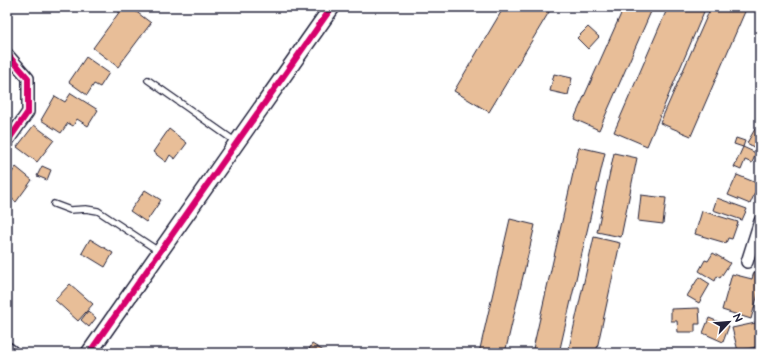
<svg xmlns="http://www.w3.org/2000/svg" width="767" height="360" font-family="'Architects Daughter',sans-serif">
  <rect width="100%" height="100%" fill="#fff"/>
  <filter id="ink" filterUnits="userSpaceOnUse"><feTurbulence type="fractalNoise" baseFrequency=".025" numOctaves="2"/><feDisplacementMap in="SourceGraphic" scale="8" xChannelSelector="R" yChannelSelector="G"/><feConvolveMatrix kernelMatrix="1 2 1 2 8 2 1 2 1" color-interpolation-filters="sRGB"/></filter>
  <g filter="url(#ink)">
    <!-- building -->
    <path fill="#e8be98" stroke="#22223b" d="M 123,7 L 130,7 L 151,23 L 118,67 L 93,48 Z
      M 504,7 L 552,7 L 489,112 L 454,91 Z
      M 624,7 L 653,7 L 599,130 L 574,119 Z
      M 668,7 L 706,7 L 647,146 L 614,132 Z
      M 711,7 L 747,7 L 691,136 L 660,123 Z
      M 588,27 L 599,37 L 588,49 L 577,38 Z
      M 86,57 L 109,73 L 100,87 L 94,84 L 87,95 L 69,82 Z
      M 554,74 L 572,78 L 568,95 L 550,91 Z
      M 71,93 L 98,110 L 88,126 L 77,119 L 73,126 L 68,123 L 61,133 L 41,120 L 55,96 L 65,102 Z
      M 34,125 L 54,140 L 37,162 L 17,147 Z
      M 169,129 L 187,143 L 175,159 L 170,155 L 166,162 L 153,152 Z
      M 755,129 L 760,132 L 760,151 L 747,143 Z
      M 736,138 L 745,141 L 743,147 L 734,144 Z
      M 579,147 L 605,153 L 559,353 L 532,353 Z
      M 743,147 L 756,153 L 752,163 L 745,160 L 741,170 L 734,167 Z
      M 614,153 L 637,158 L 621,237 L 597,232 Z
      M 42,166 L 51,170 L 47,180 L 37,176 Z
      M 16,167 L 32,180 L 16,202 L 7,195 L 7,173 L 10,175 Z
      M 737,175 L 759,184 L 750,204 L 728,195 Z
      M 145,190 L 161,200 L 146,222 L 130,211 Z
      M 641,195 L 666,198 L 663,224 L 638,221 Z
      M 717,198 L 747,209 L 742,220 L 713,210 Z
      M 702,211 L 738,222 L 732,239 L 728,238 L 726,243 L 695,234 Z
      M 510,219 L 535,225 L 505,353 L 479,353 Z
      M 7,221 L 11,225 L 7,230 Z
      M 594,237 L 620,243 L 596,353 L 568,353 Z
      M 90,239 L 113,253 L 105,267 L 82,253 Z
      M 713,253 L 730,263 L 720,278 L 717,276 L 715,281 L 699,271 L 705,260 L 708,261 Z
      M 754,272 L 760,274 L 760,287 L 751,319 L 722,310 L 732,274 L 752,279 Z
      M 699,277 L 710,284 L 699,303 L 687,296 Z
      M 70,284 L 93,304 L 78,321 L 55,300 Z
      M 699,308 L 700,324 L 695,324 L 695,332 L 678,332 L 677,321 L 671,321 L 671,309 Z
      M 88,311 L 96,318 L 89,327 L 81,320 Z
      M 709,318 L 729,326 L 723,342 L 703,333 Z
      M 760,322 L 760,346 L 738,351 L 732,328 Z
      M 312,344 L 327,353 L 307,353 Z"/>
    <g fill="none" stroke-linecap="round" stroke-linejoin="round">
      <defs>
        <path id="lane" d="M 148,80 L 236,142
          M 54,204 L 70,210 L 86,209 L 98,211 L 160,252"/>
        <path id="street" d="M 7,54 L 28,78 L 28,112 L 7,142
          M 747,262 L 760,221"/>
        <path id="secondary" d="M 7,350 L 11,353
          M 89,353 L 332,7"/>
      </defs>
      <!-- lane casing -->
      <use href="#lane" stroke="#22223b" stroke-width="8"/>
      <!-- street casing -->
      <use href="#street" stroke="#22223b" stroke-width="14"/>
      <!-- secondary casing -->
      <use href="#secondary" stroke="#22223b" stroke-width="18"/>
      <!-- lane -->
      <use href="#lane" stroke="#fff" stroke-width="5.5"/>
      <!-- street -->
      <use href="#street" stroke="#fff" stroke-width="11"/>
      <!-- secondary -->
      <use href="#secondary" stroke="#fff" stroke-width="15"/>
      <defs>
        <path id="cycleway" d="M 7,54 L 28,78 L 28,112 L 7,142
          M 89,353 L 332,7"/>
      </defs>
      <!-- cycleway casing -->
      <use href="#cycleway" stroke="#fff" stroke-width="8"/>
      <!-- cycleway -->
      <use href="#cycleway" stroke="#d6006c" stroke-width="6"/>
    </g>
  </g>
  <!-- margin -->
  <rect width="767" height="360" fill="none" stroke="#fff" stroke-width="24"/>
  <rect x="12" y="12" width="743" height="336" fill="none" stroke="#22223b" stroke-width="1.5" filter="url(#ink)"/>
  <!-- north arrow -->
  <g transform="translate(729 322) rotate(64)" stroke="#ffffff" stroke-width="3" paint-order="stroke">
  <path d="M0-3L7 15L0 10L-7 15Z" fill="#22223b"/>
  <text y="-6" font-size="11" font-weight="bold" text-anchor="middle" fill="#22223b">N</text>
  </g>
</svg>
